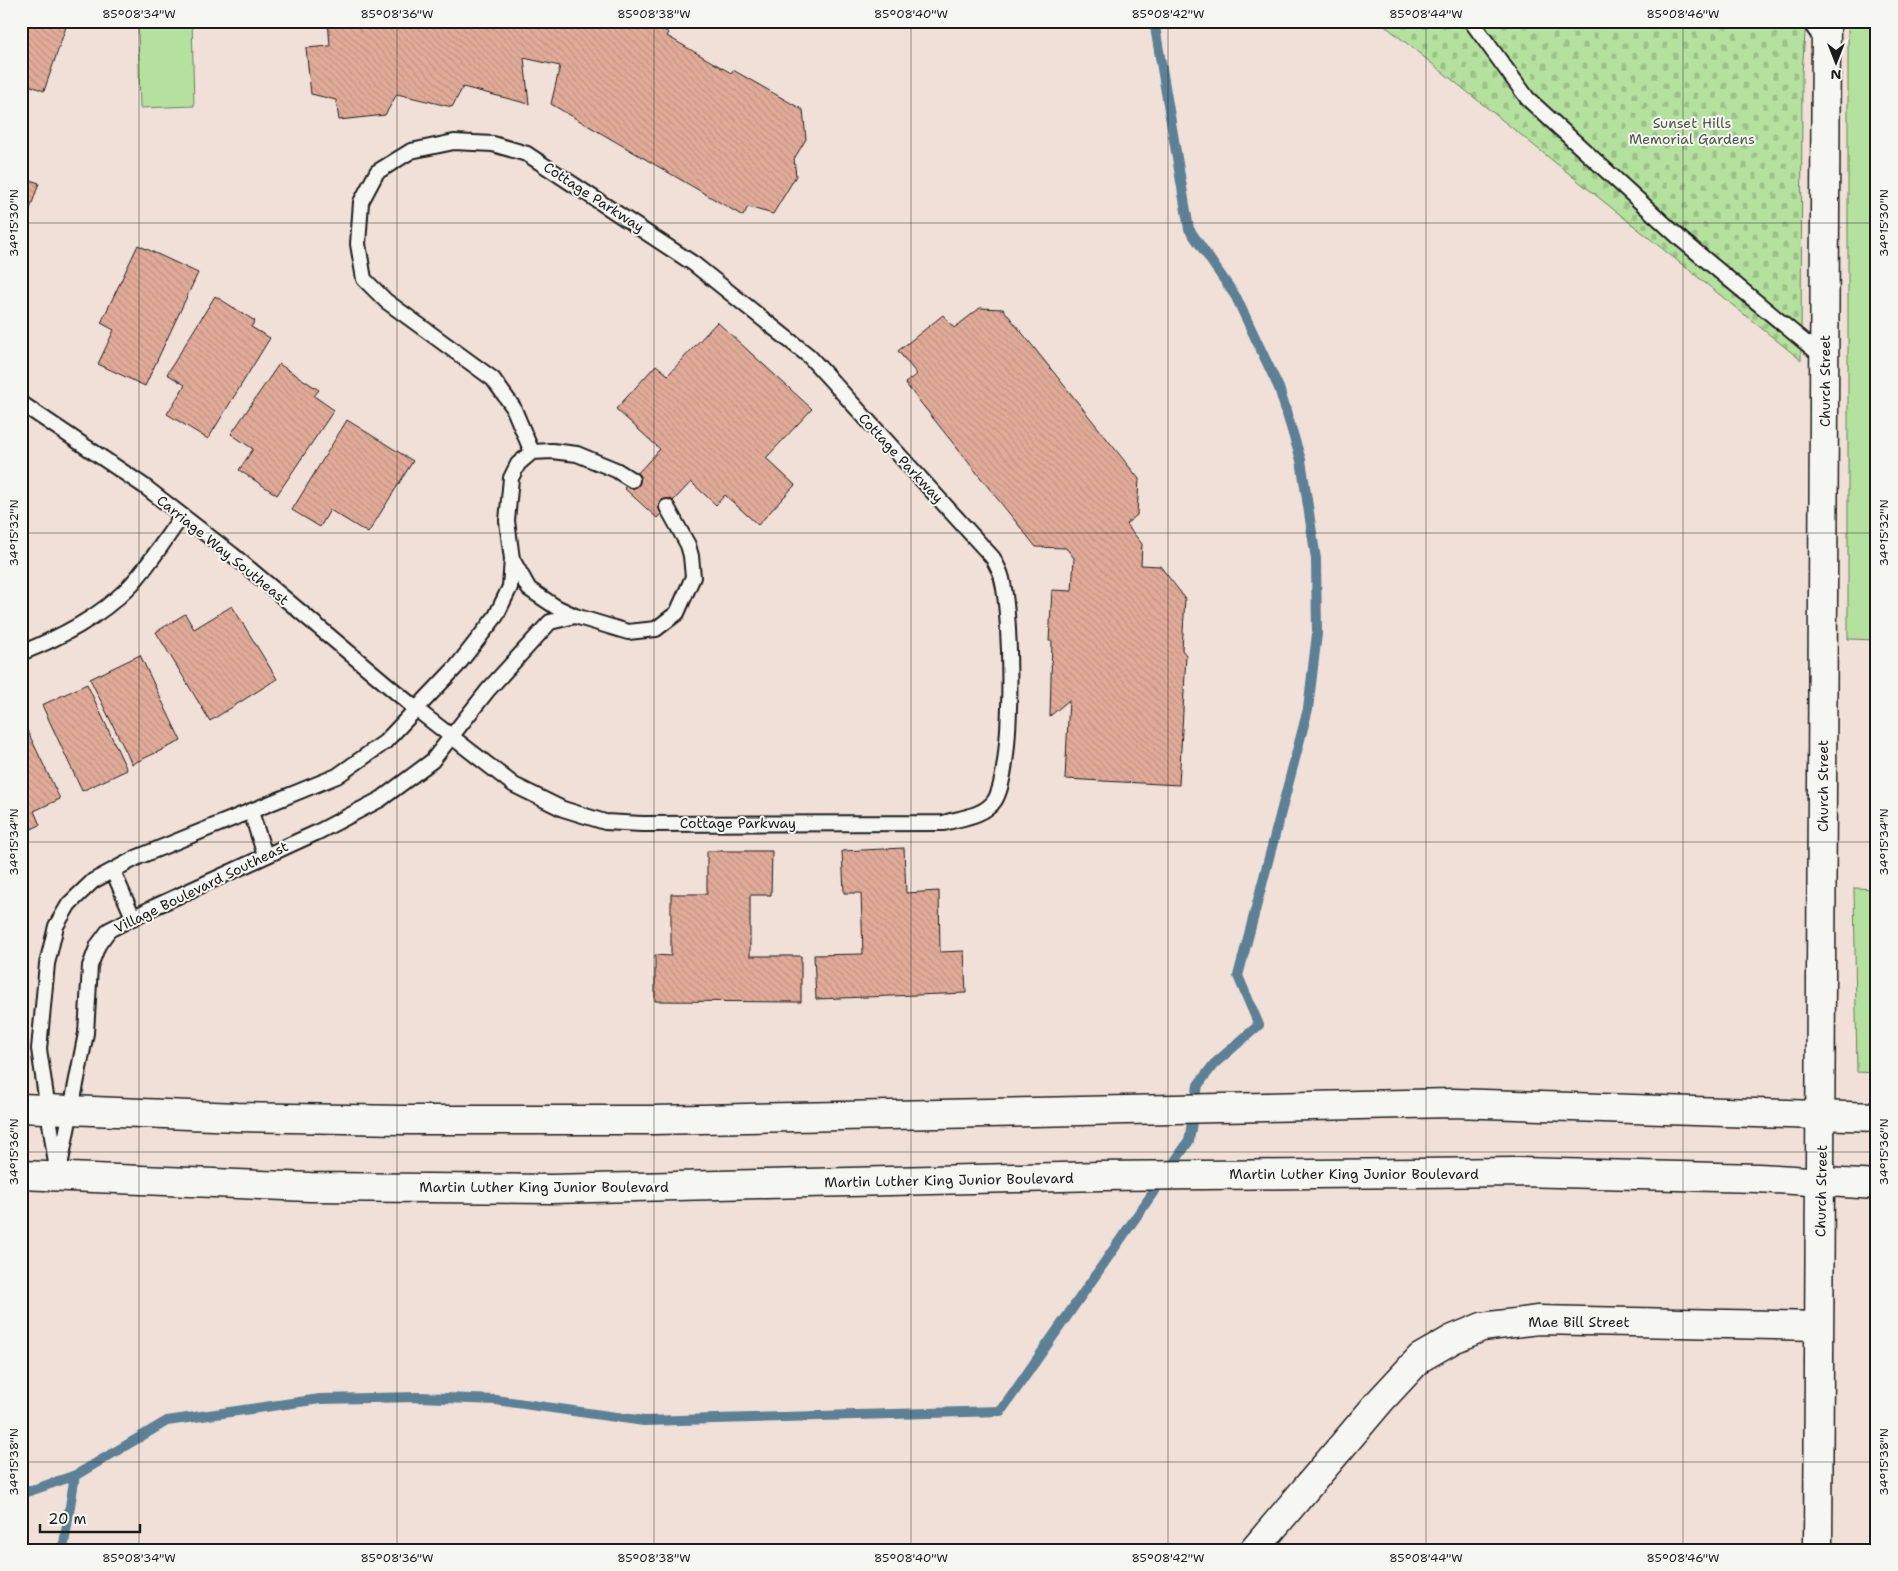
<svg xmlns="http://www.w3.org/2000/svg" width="1898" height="1571" font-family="'Shantell Sans',sans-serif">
  <defs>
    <pattern id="cemetery-stones" width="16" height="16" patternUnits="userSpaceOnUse" patternTransform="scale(1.25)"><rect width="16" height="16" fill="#b5e19f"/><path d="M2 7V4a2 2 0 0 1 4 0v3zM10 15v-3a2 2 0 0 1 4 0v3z" fill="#9bc088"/></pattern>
    <pattern id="building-back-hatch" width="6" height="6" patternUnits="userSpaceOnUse" patternTransform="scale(1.25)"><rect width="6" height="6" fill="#e2ab99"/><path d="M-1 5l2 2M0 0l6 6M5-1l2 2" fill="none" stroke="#c19383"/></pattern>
  </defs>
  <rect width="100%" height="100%" fill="#f0e0d7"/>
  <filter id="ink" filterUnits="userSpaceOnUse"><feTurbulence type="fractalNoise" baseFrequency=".02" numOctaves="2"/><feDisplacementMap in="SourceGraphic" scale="10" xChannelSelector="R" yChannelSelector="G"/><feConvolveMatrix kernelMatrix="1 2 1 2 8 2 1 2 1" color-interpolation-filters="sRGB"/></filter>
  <g filter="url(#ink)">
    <!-- green -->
    <path fill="#b5e19f" stroke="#687e5e" d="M 138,21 L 192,21 L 194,106 L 140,108 Z
      M 1848,21 L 1877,21 L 1877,640 L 1848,639 Z
      M 1854,888 L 1877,889 L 1877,1073 L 1857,1072 Z"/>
    <!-- cemetery -->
    <path fill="url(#cemetery-stones)" stroke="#687e5e" d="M 1379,21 L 1806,21 L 1802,72 L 1801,360 Z"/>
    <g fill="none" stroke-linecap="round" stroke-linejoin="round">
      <!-- stream -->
      <path stroke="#5b8095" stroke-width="10" d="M 21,1494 L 76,1475 L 167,1421 L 320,1399 L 420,1397 L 496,1400 L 644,1421 L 1001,1411 L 1189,1141 L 1198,1085 L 1214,1064 L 1259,1025 L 1238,976 L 1308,709 L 1317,634 L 1316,559 L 1301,460 L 1279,388 L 1236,297 L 1189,229 L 1154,21
        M 63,1550 L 75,1475"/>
    </g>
    <!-- building -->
    <path fill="url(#building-back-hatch)" stroke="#1c1c1c" d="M 21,21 L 68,21 L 44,91 L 21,82 Z
      M 328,21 L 649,21 L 669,33 L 667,36 L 731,73 L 733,70 L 803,110 L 806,139 L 794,159 L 796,176 L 773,214 L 748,207 L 743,216 L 551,104 L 560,66 L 524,58 L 529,104 L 463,87 L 452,107 L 397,94 L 385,115 L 339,120 L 336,100 L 311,94 L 306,48 L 330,46 Z
      M 21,177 L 39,183 L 21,235 Z
      M 138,245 L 198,273 L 145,386 L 98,364 L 114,330 L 101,323 Z
      M 215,296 L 255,321 L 251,327 L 270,338 L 208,439 L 167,414 L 185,385 L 167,374 Z
      M 980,308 L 1003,309 L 1139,479 L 1137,515 L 1126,524 L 1142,544 L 1141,565 L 1160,566 L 1185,598 L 1182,650 L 1186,655 L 1179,785 L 1065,779 L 1069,700 L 1050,716 L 1052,641 L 1049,641 L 1052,590 L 1072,591 L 1074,558 L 1066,548 L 1036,547 L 905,383 L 917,374 L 898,351 L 943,315 L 954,328 Z
      M 717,322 L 812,409 L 766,458 L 795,485 L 758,525 L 725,495 L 716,505 L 691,482 L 657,518 L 624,488 L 660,449 L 616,409 L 656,365 L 668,375 Z
      M 279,364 L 319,390 L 314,396 L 334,410 L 277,495 L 239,470 L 253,449 L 231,434 Z
      M 347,420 L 413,461 L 368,533 L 330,510 L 320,527 L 292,510 Z
      M 232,606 L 277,679 L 210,721 L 156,632 L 185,614 L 194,629 Z
      M 140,655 L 181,741 L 132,764 L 90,679 Z
      M 87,684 L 127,770 L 82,791 L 42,705 Z
      M 25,726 L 60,799 L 34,811 L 40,825 L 21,834 L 21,728 Z
      M 904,848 L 906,893 L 939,891 L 940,952 L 964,951 L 966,993 L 816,999 L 814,955 L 863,954 L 861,893 L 844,893 L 842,851 Z
      M 707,851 L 772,851 L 771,895 L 750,895 L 750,956 L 801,956 L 801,1002 L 655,1001 L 655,955 L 671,956 L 671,894 L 707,894 Z"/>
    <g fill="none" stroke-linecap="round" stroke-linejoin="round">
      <defs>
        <path id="lane" d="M 1471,21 L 1528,99 L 1683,241 L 1824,358
          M 1809,21 L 1823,41
          M 21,403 L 144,486 L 233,555 L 416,709 L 514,785 L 563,809 L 605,822 L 642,824 L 944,823 C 960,818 985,816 995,800 C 1014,768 1012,617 1002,579 C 1001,572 996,565 993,558 L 809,356 L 694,264 L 527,154 L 493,144 L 454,142 L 411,151 L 377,172 L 361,202 L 358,244 L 364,279 L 386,301 L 493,379 L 513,407 L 532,452
          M 512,559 L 529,589 L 556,607 L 575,616
          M 21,653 C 61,637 98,618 129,587 C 149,566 165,539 182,516
          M 251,812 L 265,855
          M 113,871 L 133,917
          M 60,1166 L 86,1033 L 90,966 L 98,945 L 109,930 L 154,907 L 318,832 L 381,799 L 432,761 L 488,690 L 550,622 L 575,616 L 628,632 L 656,629 L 677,613 L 693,577 L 691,556 L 688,545 L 667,507
          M 58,1177 L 39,1049 L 47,964 L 56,926 L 69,904 L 93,881 L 138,857 L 337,776 L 385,742 L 457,666 L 496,616 L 510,587 L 512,559 L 507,521 L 511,478 L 518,464 L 532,452 L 552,451 L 577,454 L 616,470 L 632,480"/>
        <path id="street" d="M 1254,1550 L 1381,1400 L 1420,1358 L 1453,1339 L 1482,1327 L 1538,1320 L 1819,1326
          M 1818,1550 L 1826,21"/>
        <path id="secondary" d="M 21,1108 L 237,1117 L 402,1120 L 654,1120 L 1453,1103 L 1877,1117
          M 21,1175 L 310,1187 L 551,1189 L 1101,1176 L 1517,1172 L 1758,1178 L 1877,1185"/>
      </defs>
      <!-- lane casing -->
      <use href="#lane" stroke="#1c1c1c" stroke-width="18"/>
      <!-- street casing -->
      <use href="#street" stroke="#1c1c1c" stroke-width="31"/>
      <!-- secondary casing -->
      <use href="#secondary" stroke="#1c1c1c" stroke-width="31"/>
      <!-- lane -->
      <use href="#lane" stroke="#f6f6f2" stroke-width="14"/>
      <!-- street -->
      <use href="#street" stroke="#f6f6f2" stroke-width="28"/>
      <!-- secondary -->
      <use href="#secondary" stroke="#f6f6f2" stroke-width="28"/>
    </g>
  </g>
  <!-- ticks -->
  <path fill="none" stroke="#1c1c1c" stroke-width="1" stroke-opacity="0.45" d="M 139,21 L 139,1550M 397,21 L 397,1550M 654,21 L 654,1550M 911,21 L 911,1550M 1168,21 L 1168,1550M 1426,21 L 1426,1550M 1683,21 L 1683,1550M 21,223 L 1877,223M 21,533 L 1877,533M 21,842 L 1877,842M 21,1152 L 1877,1152M 21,1462 L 1877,1462"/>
  <g text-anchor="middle" stroke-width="4" stroke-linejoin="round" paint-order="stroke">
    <!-- park labels -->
    <g font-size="14" fill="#4a5743" stroke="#f6f6f2">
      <text x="1692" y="128">Sunset Hills<tspan x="1692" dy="16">Memorial Gardens</tspan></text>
    </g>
    <!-- street labels -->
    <g font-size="14" fill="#1c1c1c" stroke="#f6f6f2">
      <text transform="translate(594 197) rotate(33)" y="5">Cottage Parkway</text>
      <text transform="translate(1825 381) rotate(-90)" y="5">Church Street</text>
      <text transform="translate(901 458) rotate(47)" y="5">Cottage Parkway</text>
      <text transform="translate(223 550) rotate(39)" y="5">Carriage Way Southeast</text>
      <text transform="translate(1823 786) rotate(-90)" y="5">Church Street</text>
      <text x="738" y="828">Cottage Parkway</text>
      <text transform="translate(201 887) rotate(-26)" y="5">Village Boulevard Southeast</text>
      <text x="1354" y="1179">Martin Luther King Junior Boulevard</text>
      <text transform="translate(949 1180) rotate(-1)" y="5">Martin Luther King Junior Boulevard</text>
      <text x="544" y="1192">Martin Luther King Junior Boulevard</text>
      <text transform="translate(1821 1191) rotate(-89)" y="5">Church Street</text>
      <text x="1579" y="1327">Mae Bill Street</text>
    </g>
  </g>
  <!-- margin -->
  <rect width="1898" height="1571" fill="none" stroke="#f6f6f2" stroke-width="55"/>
  <!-- north arrow -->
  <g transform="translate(1836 62) rotate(180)" stroke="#f6f6f2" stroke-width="4" paint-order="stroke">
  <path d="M0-4L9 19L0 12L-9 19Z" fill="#1c1c1c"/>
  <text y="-8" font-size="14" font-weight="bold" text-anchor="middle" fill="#1c1c1c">N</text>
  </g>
  <!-- scale -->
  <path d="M40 1524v8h100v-8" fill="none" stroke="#1c1c1c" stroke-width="2.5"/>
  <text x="48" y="1524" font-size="15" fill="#1c1c1c" stroke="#f6f6f2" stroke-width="4" paint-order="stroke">20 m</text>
  <rect x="28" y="28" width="1842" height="1516" fill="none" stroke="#1c1c1c" stroke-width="2"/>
  <g font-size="12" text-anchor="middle" fill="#1c1c1c">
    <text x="139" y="18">85°08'34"W</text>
    <text x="397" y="18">85°08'36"W</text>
    <text x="654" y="18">85°08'38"W</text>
    <text x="911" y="18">85°08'40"W</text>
    <text x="1168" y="18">85°08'42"W</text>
    <text x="1426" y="18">85°08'44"W</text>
    <text x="1683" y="18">85°08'46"W</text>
    <text transform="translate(1884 223) rotate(-90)" y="4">34°15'30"N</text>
    <text transform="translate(14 223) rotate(-90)" y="4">34°15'30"N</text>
    <text transform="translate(1884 533) rotate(-90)" y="4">34°15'32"N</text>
    <text transform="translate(14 533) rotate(-90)" y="4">34°15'32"N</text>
    <text transform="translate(1884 842) rotate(-90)" y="4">34°15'34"N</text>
    <text transform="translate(14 842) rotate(-90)" y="4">34°15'34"N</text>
    <text transform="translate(1884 1152) rotate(-90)" y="4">34°15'36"N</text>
    <text transform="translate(14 1152) rotate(-90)" y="4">34°15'36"N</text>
    <text transform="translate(14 1462) rotate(-90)" y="4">34°15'38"N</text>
    <text transform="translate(1884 1462) rotate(-90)" y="4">34°15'38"N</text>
    <text x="139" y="1562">85°08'34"W</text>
    <text x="397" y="1562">85°08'36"W</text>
    <text x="654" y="1562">85°08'38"W</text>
    <text x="911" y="1562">85°08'40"W</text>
    <text x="1168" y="1562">85°08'42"W</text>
    <text x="1426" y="1562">85°08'44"W</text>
    <text x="1683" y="1562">85°08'46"W</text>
  </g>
</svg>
